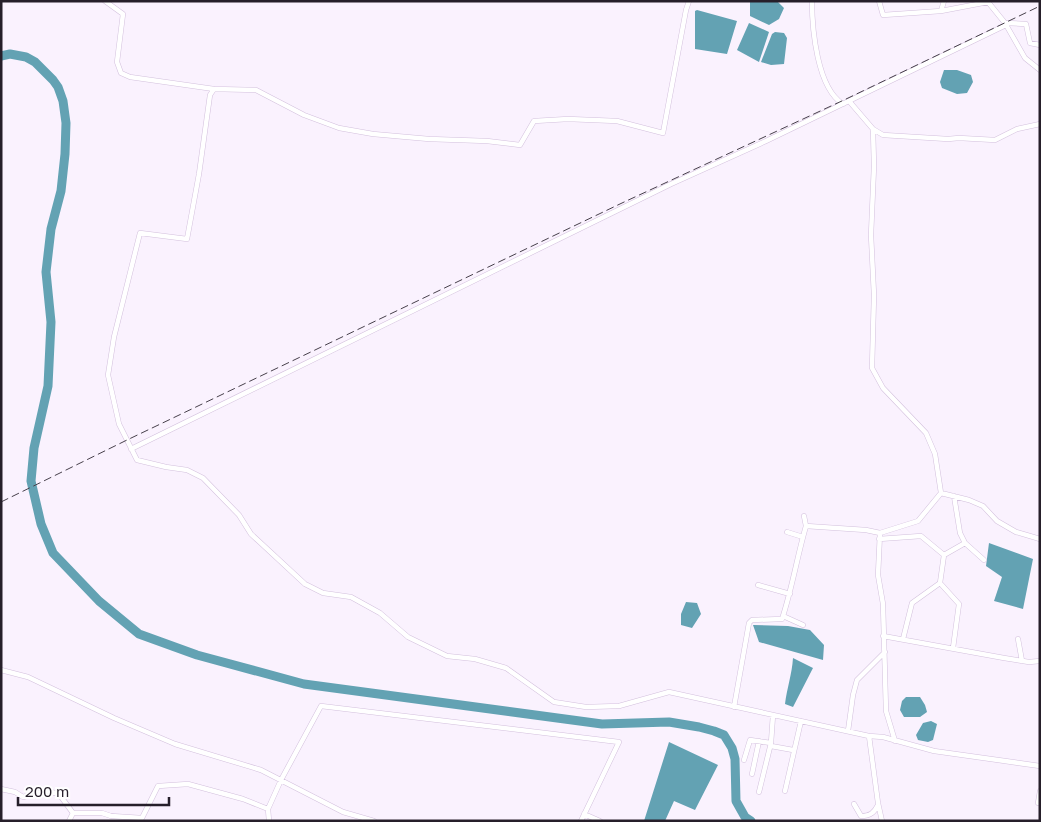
<svg xmlns="http://www.w3.org/2000/svg" width="1041" height="822" font-family="'Golos Text',sans-serif">
  <rect width="100%" height="100%" fill="#faf2fe"/>
  <!-- water -->
  <path fill="#63a2b3" d="M 750,1 L 777,1 L 784,8 L 779,19 L 769,25 L 750,16 Z
    M 697,10 L 737,21 L 727,54 L 695,49 L 695,11 Z
    M 749,23 L 769,32 L 759,62 L 737,50 Z
    M 775,32 L 784,33 L 787,38 L 784,64 L 771,65 L 761,62 L 772,34 Z
    M 944,70 L 957,70 L 971,75 L 973,82 L 967,93 L 957,94 L 942,88 L 940,82 Z
    M 989,543 L 1033,559 L 1023,609 L 994,601 L 1002,577 L 986,566 Z
    M 686,602 L 697,603 L 701,614 L 692,628 L 681,625 L 681,614 Z
    M 753,625 L 788,626 L 810,630 L 824,645 L 823,660 L 759,642 Z
    M 793,658 L 813,668 L 793,707 L 785,704 C 787,688 792,674 793,658 Z
    M 906,697 L 920,697 L 925,705 L 927,712 L 920,717 L 904,717 L 900,710 L 902,701 Z
    M 931,721 L 937,724 L 933,740 L 928,742 L 918,740 L 916,735 L 923,723 Z
    M 669,742 L 718,765 L 695,810 L 674,801 L 665,821 L 644,821 Z"/>
  <g fill="none" stroke-linecap="round" stroke-linejoin="round">
    <!-- river -->
    <path stroke="#63a2b3" stroke-width="9" d="M 1,56 L 10,54 L 26,57 L 35,62 L 53,80 L 58,87 L 63,101 L 66,123 L 65,154 L 61,191 L 51,229 L 46,272 L 51,322 L 48,386 L 34,448 L 31,481 L 41,524 L 53,553 L 99,601 L 139,634 L 197,655 L 304,684 L 602,724 L 669,722 L 699,727 L 714,731 L 724,735 L 732,748 L 735,759 L 736,801 L 745,817 L 751,821"/>
    <defs>
      <path id="street" d="M 105,1 L 123,14 L 117,62 L 121,73 L 130,77 L 214,89
        M 689,1 L 686,10 L 663,133 L 617,121 L 568,119 L 534,121 L 520,145 L 487,141 L 429,139 L 373,134 L 339,128 L 304,115 L 256,90 L 214,89 L 210,95 L 199,174 L 187,239 L 140,233 L 114,337 L 108,375 L 119,424 L 137,460 L 166,467 L 187,470 L 203,478 L 239,515 L 251,534 L 305,584 L 323,593 L 351,597 L 380,613 L 408,637 L 447,656 L 475,659 L 506,668 L 554,702 L 586,707 L 619,706 L 669,692 L 869,736 L 883,737 L 934,751 L 1040,766
        M 812,1 C 812,29 817,88 843,104
        M 879,1 L 883,15 L 941,11 L 988,2 L 1005,23 L 1025,58 L 1040,70
        M 941,11 L 944,1
        M 1005,23 L 1026,24 L 1030,43 L 1040,45
        M 849,101 L 873,129 L 874,166 L 871,235 L 874,295 L 872,368 L 883,388 L 926,433 L 935,454 L 941,493
        M 873,129 L 883,135 L 948,139 L 959,138 L 995,140 L 1017,129 L 1040,124
        M 131,449 L 671,184 L 766,141 L 1006,25
        M 804,516 L 806,526
        M 787,532 L 803,537
        M 880,533 L 878,575 L 883,604 L 886,711 L 895,741
        M 879,539 L 921,536 L 944,555 L 940,583 L 912,603 L 903,639
        M 965,543 L 984,560
        M 944,555 L 965,543 L 960,533 L 954,496
        M 940,583 L 959,604 L 953,648
        M 758,585 L 790,594
        M 783,616 L 803,625
        M 883,636 L 1004,658 L 1029,662 L 1040,661
        M 1018,639 L 1022,661
        M 1,670 L 28,677 L 114,718 L 175,744 L 261,770 L 343,812 L 374,821
        M 734,707 L 749,623 L 752,620 L 782,619 C 792,589 797,557 806,526 L 866,530 L 880,533 L 918,521 L 941,493 L 969,500 L 983,506 L 997,521 L 1016,532 L 1040,539
        M 848,731 L 853,695 L 857,680 L 885,652
        M 869,736 L 878,803 L 882,821
        M 771,746 L 793,750
        M 744,760 L 750,740 L 771,743
        M 752,774 L 759,741
        M 1,789 L 15,792 L 23,797 L 47,791 L 59,794 L 73,813 L 102,813 L 111,816 L 142,818 L 158,786 L 188,784 L 243,799 L 268,809
        M 785,791 L 801,721
        M 759,792 L 771,743 L 773,715
        M 1038,803 L 1040,791
        M 854,804 L 861,816 C 870,816 874,813 878,805
        M 584,814 L 600,821
        M 69,821 L 73,813
        M 269,821 L 268,809 L 281,780 L 321,706 L 619,742 L 581,821"/>
    </defs>
    <!-- street casing -->
    <use href="#street" stroke="#d3c0dd" stroke-width="5.5"/>
    <!-- street -->
    <use href="#street" stroke="#fff" stroke-width="4.5"/>
    <!-- rail -->
    <path stroke="#47404b" stroke-width="1" stroke-dasharray="8 4" stroke-linecap="butt" d="M 1,502 L 127,440 L 622,203 L 844,100 L 1040,6"/>
  </g>
  <!-- border -->
  <rect width="1041" height="822" fill="none" stroke="#261f2a" stroke-width="5"/>
  <!-- scale -->
  <path d="M18 797v8h151v-8" fill="none" stroke="#261f2a" stroke-width="2.5"/>
  <text x="25" y="797" font-size="15" fill="#261f2a" stroke="#ffffff" stroke-width="4" paint-order="stroke">200 m</text>
</svg>
